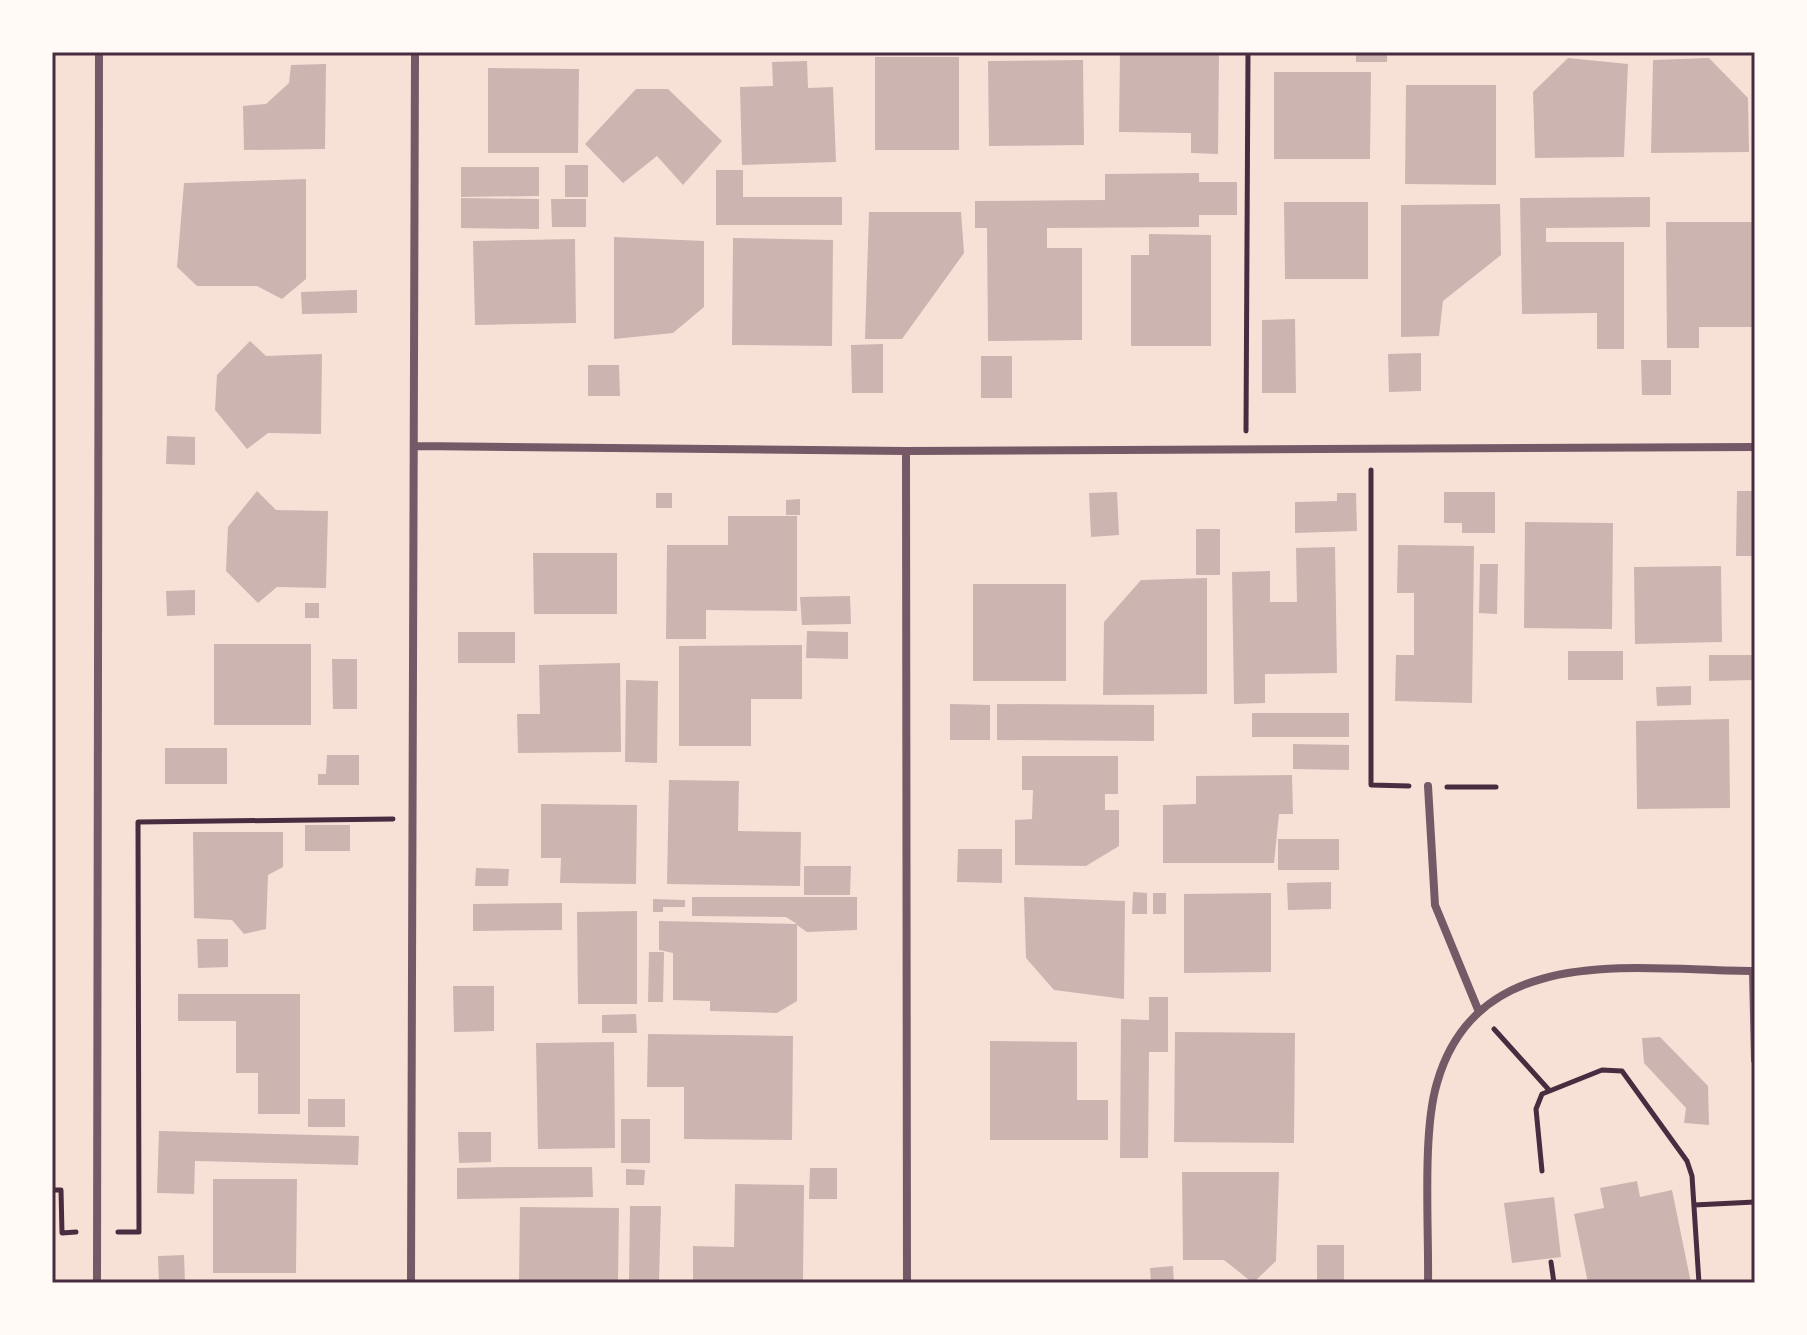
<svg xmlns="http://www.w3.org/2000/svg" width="1807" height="1335" font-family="Barlow,sans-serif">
  <rect width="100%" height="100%" fill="#f7e1d7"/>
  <!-- building -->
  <path fill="#ccb4b1" d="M 1120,52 L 1219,53 L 1218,154 L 1191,153 L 1191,133 L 1119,132 Z
    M 1356,52 L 1387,52 L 1387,62 L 1356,62 Z
    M 875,57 L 959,57 L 959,150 L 875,150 Z
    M 1568,58 L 1628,64 L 1624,157 L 1535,158 L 1533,92 Z
    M 1709,58 L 1748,98 L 1749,152 L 1651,153 L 1653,60 Z
    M 1083,60 L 1084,145 L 989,146 L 988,61 Z
    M 807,61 L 808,88 L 833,87 L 836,162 L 742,165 L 740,87 L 773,86 L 772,62 Z
    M 326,64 L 325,149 L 244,150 L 243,106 L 266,104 L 289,83 L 291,65 Z
    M 488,68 L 579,69 L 578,153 L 488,153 Z
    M 1274,72 L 1371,72 L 1370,159 L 1274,159 Z
    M 1406,85 L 1496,85 L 1496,185 L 1405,184 Z
    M 636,89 L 668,89 L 722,141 L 683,185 L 657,156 L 623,183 L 585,144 Z
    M 565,165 L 588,165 L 588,197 L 565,197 Z
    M 461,167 L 539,167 L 539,196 L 461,197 Z
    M 716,170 L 743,170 L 743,197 L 842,197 L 842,225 L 716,225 Z
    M 1199,173 L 1199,182 L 1237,182 L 1237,215 L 1199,215 L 1199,227 L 1047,228 L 1047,248 L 1082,248 L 1082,340 L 988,341 L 987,228 L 975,228 L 975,201 L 1105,200 L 1105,174 Z
    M 306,179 L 306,279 L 282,299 L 257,286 L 197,286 L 177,267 L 184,183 Z
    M 1650,197 L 1650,227 L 1546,228 L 1546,242 L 1624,242 L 1624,349 L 1597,349 L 1597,313 L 1522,314 L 1520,198 Z
    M 461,198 L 539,199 L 539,229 L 461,228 Z
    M 551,199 L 586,199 L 586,227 L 552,227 Z
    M 1284,202 L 1368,202 L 1368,279 L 1285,279 Z
    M 1500,204 L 1501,255 L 1443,301 L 1439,336 L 1401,337 L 1401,205 Z
    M 869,212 L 961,212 L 964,253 L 902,339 L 865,339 Z
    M 1666,222 L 1755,222 L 1755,327 L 1699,327 L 1699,348 L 1667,348 Z
    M 1149,234 L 1211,235 L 1211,346 L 1131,346 L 1131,255 L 1149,255 Z
    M 614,237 L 704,241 L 704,307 L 673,333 L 614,339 Z
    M 733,238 L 833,240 L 832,346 L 732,345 Z
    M 575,239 L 576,323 L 475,325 L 473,241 Z
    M 357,290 L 357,313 L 302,314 L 301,292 Z
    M 1295,319 L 1296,393 L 1262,393 L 1262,320 Z
    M 250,341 L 266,356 L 322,354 L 321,434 L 268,433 L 247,449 L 215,410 L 217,375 Z
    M 883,344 L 883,393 L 852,393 L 851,345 Z
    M 1421,353 L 1421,391 L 1389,392 L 1388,354 Z
    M 981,356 L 1012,356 L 1012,398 L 981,398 Z
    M 1641,360 L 1671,360 L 1671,395 L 1642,395 Z
    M 588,365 L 619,365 L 620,396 L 588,396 Z
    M 167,436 L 195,437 L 195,465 L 166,464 Z
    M 257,491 L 276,510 L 328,511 L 326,588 L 277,587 L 258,603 L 226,571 L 228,527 Z
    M 1737,491 L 1755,491 L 1755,556 L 1736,556 Z
    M 1117,492 L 1119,535 L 1091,537 L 1089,493 Z
    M 1444,492 L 1495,492 L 1495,533 L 1462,533 L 1462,523 L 1444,523 Z
    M 656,493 L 672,493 L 672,508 L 656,508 Z
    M 1337,493 L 1356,493 L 1357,531 L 1295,533 L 1295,502 L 1337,501 Z
    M 800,499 L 800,515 L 786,515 L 786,500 Z
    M 728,516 L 797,516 L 797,611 L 706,610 L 706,639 L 666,639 L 667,545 L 728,545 Z
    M 1525,522 L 1613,523 L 1612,629 L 1524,628 Z
    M 1196,529 L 1220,529 L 1220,575 L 1196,575 Z
    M 1398,545 L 1474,546 L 1472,703 L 1395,701 L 1396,655 L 1414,655 L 1414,593 L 1397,593 Z
    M 1335,547 L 1337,673 L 1265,674 L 1265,703 L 1234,704 L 1232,572 L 1270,571 L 1270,602 L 1297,602 L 1296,548 Z
    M 533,553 L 617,553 L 617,614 L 534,614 Z
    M 1480,564 L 1498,564 L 1497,614 L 1479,613 Z
    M 1721,566 L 1722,642 L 1635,644 L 1634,567 Z
    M 1207,578 L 1207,694 L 1103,695 L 1104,622 L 1141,580 Z
    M 973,584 L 1066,584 L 1066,681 L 973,681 Z
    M 195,590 L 195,615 L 167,616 L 166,591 Z
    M 850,596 L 851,624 L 802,625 L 800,597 Z
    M 305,603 L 319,603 L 319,618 L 305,618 Z
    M 807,631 L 848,632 L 848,659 L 806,658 Z
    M 458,632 L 515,632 L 515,663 L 458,663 Z
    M 214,644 L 311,644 L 311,725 L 214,725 Z
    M 802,645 L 802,699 L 751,699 L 751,746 L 679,746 L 679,646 Z
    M 1568,651 L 1623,651 L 1623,680 L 1568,680 Z
    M 1709,655 L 1755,655 L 1755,680 L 1709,681 Z
    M 332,659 L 357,659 L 357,709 L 333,709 Z
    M 620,663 L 621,752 L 518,753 L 517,714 L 540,714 L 539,665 Z
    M 626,680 L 658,681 L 657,763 L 625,762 Z
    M 1691,686 L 1691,705 L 1657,706 L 1656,687 Z
    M 950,704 L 990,705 L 990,740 L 950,740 Z
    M 997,704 L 1154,705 L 1154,741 L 997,740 Z
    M 1252,713 L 1349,713 L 1349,737 L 1252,737 Z
    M 1729,719 L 1730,808 L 1637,809 L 1636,721 Z
    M 1293,744 L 1349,745 L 1349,770 L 1293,769 Z
    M 165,748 L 227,748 L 227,784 L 165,784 Z
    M 327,755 L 359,755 L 359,785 L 318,785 L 318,774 L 326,774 Z
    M 1022,756 L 1118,756 L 1118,794 L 1105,794 L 1105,810 L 1119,810 L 1119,846 L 1086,866 L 1015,865 L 1015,820 L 1032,819 L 1033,790 L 1022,790 Z
    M 1292,775 L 1293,814 L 1279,814 L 1274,863 L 1163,863 L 1163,805 L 1196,804 L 1196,776 Z
    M 669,780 L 739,781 L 738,831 L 801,832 L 800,886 L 667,884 Z
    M 541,804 L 637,805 L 636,884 L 560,883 L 561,858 L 541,858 Z
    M 305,825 L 350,825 L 350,851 L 305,851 Z
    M 193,832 L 283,832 L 283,867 L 268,875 L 266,929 L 244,934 L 232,920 L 194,918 Z
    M 1278,839 L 1339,839 L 1339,870 L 1278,870 Z
    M 958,849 L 1002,849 L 1002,883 L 957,882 Z
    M 804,866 L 851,866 L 850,895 L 804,895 Z
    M 476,868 L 509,869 L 508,886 L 475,886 Z
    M 1331,882 L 1331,909 L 1288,910 L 1287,883 Z
    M 1133,892 L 1147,893 L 1147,914 L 1132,914 Z
    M 1153,893 L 1166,893 L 1166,914 L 1153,914 Z
    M 1271,893 L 1271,972 L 1184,973 L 1184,894 Z
    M 692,897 L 857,897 L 857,930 L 807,932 L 797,925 L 797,1001 L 777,1013 L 710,1011 L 710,1001 L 673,1000 L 673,953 L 659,950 L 659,921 L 797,924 L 786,917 L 692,916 Z
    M 1024,897 L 1125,901 L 1124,999 L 1054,990 L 1026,958 Z
    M 653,899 L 685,900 L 685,907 L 663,907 L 663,912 L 653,912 Z
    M 562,903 L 562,930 L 473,931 L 473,904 Z
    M 637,911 L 637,1004 L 578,1004 L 577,912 Z
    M 197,939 L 228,939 L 228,967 L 198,968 Z
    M 649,952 L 664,952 L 663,1002 L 648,1002 Z
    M 453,986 L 494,986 L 494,1031 L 454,1032 Z
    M 178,994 L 300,994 L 300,1114 L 258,1114 L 258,1073 L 236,1073 L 236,1021 L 178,1021 Z
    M 1149,997 L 1168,997 L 1168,1052 L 1149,1052 L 1148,1158 L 1120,1158 L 1121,1019 L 1149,1020 Z
    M 636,1014 L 637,1033 L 602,1033 L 602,1015 Z
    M 1175,1032 L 1295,1033 L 1294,1143 L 1174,1142 Z
    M 648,1034 L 793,1036 L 792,1140 L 684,1139 L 684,1087 L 647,1087 Z
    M 1660,1037 L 1708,1086 L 1709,1125 L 1684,1123 L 1686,1108 L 1644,1063 L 1642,1038 Z
    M 990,1041 L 1077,1042 L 1077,1100 L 1108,1100 L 1108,1140 L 990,1140 Z
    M 614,1042 L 615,1148 L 538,1149 L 536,1043 Z
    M 308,1099 L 345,1099 L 345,1127 L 308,1127 Z
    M 621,1119 L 650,1119 L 650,1163 L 621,1163 Z
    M 159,1131 L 359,1136 L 358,1165 L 195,1161 L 194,1194 L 157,1193 Z
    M 458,1132 L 491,1132 L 491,1162 L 459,1163 Z
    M 506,1167 L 592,1167 L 593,1197 L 457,1199 L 457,1168 Z
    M 810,1168 L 837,1168 L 837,1199 L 809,1199 Z
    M 626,1169 L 645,1170 L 644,1185 L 626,1185 Z
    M 1182,1172 L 1279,1172 L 1276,1261 L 1253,1283 L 1224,1260 L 1183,1260 Z
    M 213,1179 L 297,1179 L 296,1273 L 213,1273 Z
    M 1637,1181 L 1640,1197 L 1672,1190 L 1691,1283 L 1588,1283 L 1574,1214 L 1604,1208 L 1600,1188 Z
    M 735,1184 L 804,1185 L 803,1281 L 693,1280 L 693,1246 L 734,1247 Z
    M 1554,1197 L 1561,1257 L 1512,1263 L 1504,1203 Z
    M 630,1206 L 661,1206 L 659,1282 L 629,1282 Z
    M 520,1207 L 619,1208 L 618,1283 L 519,1283 Z
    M 1317,1245 L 1344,1245 L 1344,1283 L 1317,1283 Z
    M 184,1255 L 185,1283 L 159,1283 L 158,1256 Z
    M 1173,1266 L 1174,1283 L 1151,1283 L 1150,1268 Z"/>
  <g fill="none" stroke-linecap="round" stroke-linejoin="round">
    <!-- path -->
    <path stroke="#4a2c40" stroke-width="5" d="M 1246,431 L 1248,52
      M 1371,470 L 1371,785 L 1409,786
      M 1447,787 L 1496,787
      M 1494,1029 L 1549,1090
      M 1542,1171 L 1536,1109 L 1542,1094 L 1602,1070 L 1622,1071 L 1687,1161 L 1692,1176 L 1699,1283
      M 52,1190 L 61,1190 L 62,1233 L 76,1232
      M 1694,1205 L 1755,1202
      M 118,1232 L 139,1232 L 138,822 L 393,819
      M 1551,1262 L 1554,1283"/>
    <!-- minor -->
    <path stroke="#755966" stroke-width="8" d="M 417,446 L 906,451 L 1755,447
      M 906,451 L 907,1283
      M 1428,786 L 1435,905 L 1479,1012
      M 1753,971 L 1755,1060
      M 97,1283 L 99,52
      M 411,1283 L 415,52
      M 1428,1283 C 1429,1228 1422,1133 1437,1083 C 1478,939 1640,971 1755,971"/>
  </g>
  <!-- border -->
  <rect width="1807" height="1335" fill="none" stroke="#fffaf5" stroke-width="108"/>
  <rect x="54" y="54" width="1699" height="1227" fill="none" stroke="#4a2c40" stroke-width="3"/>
</svg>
